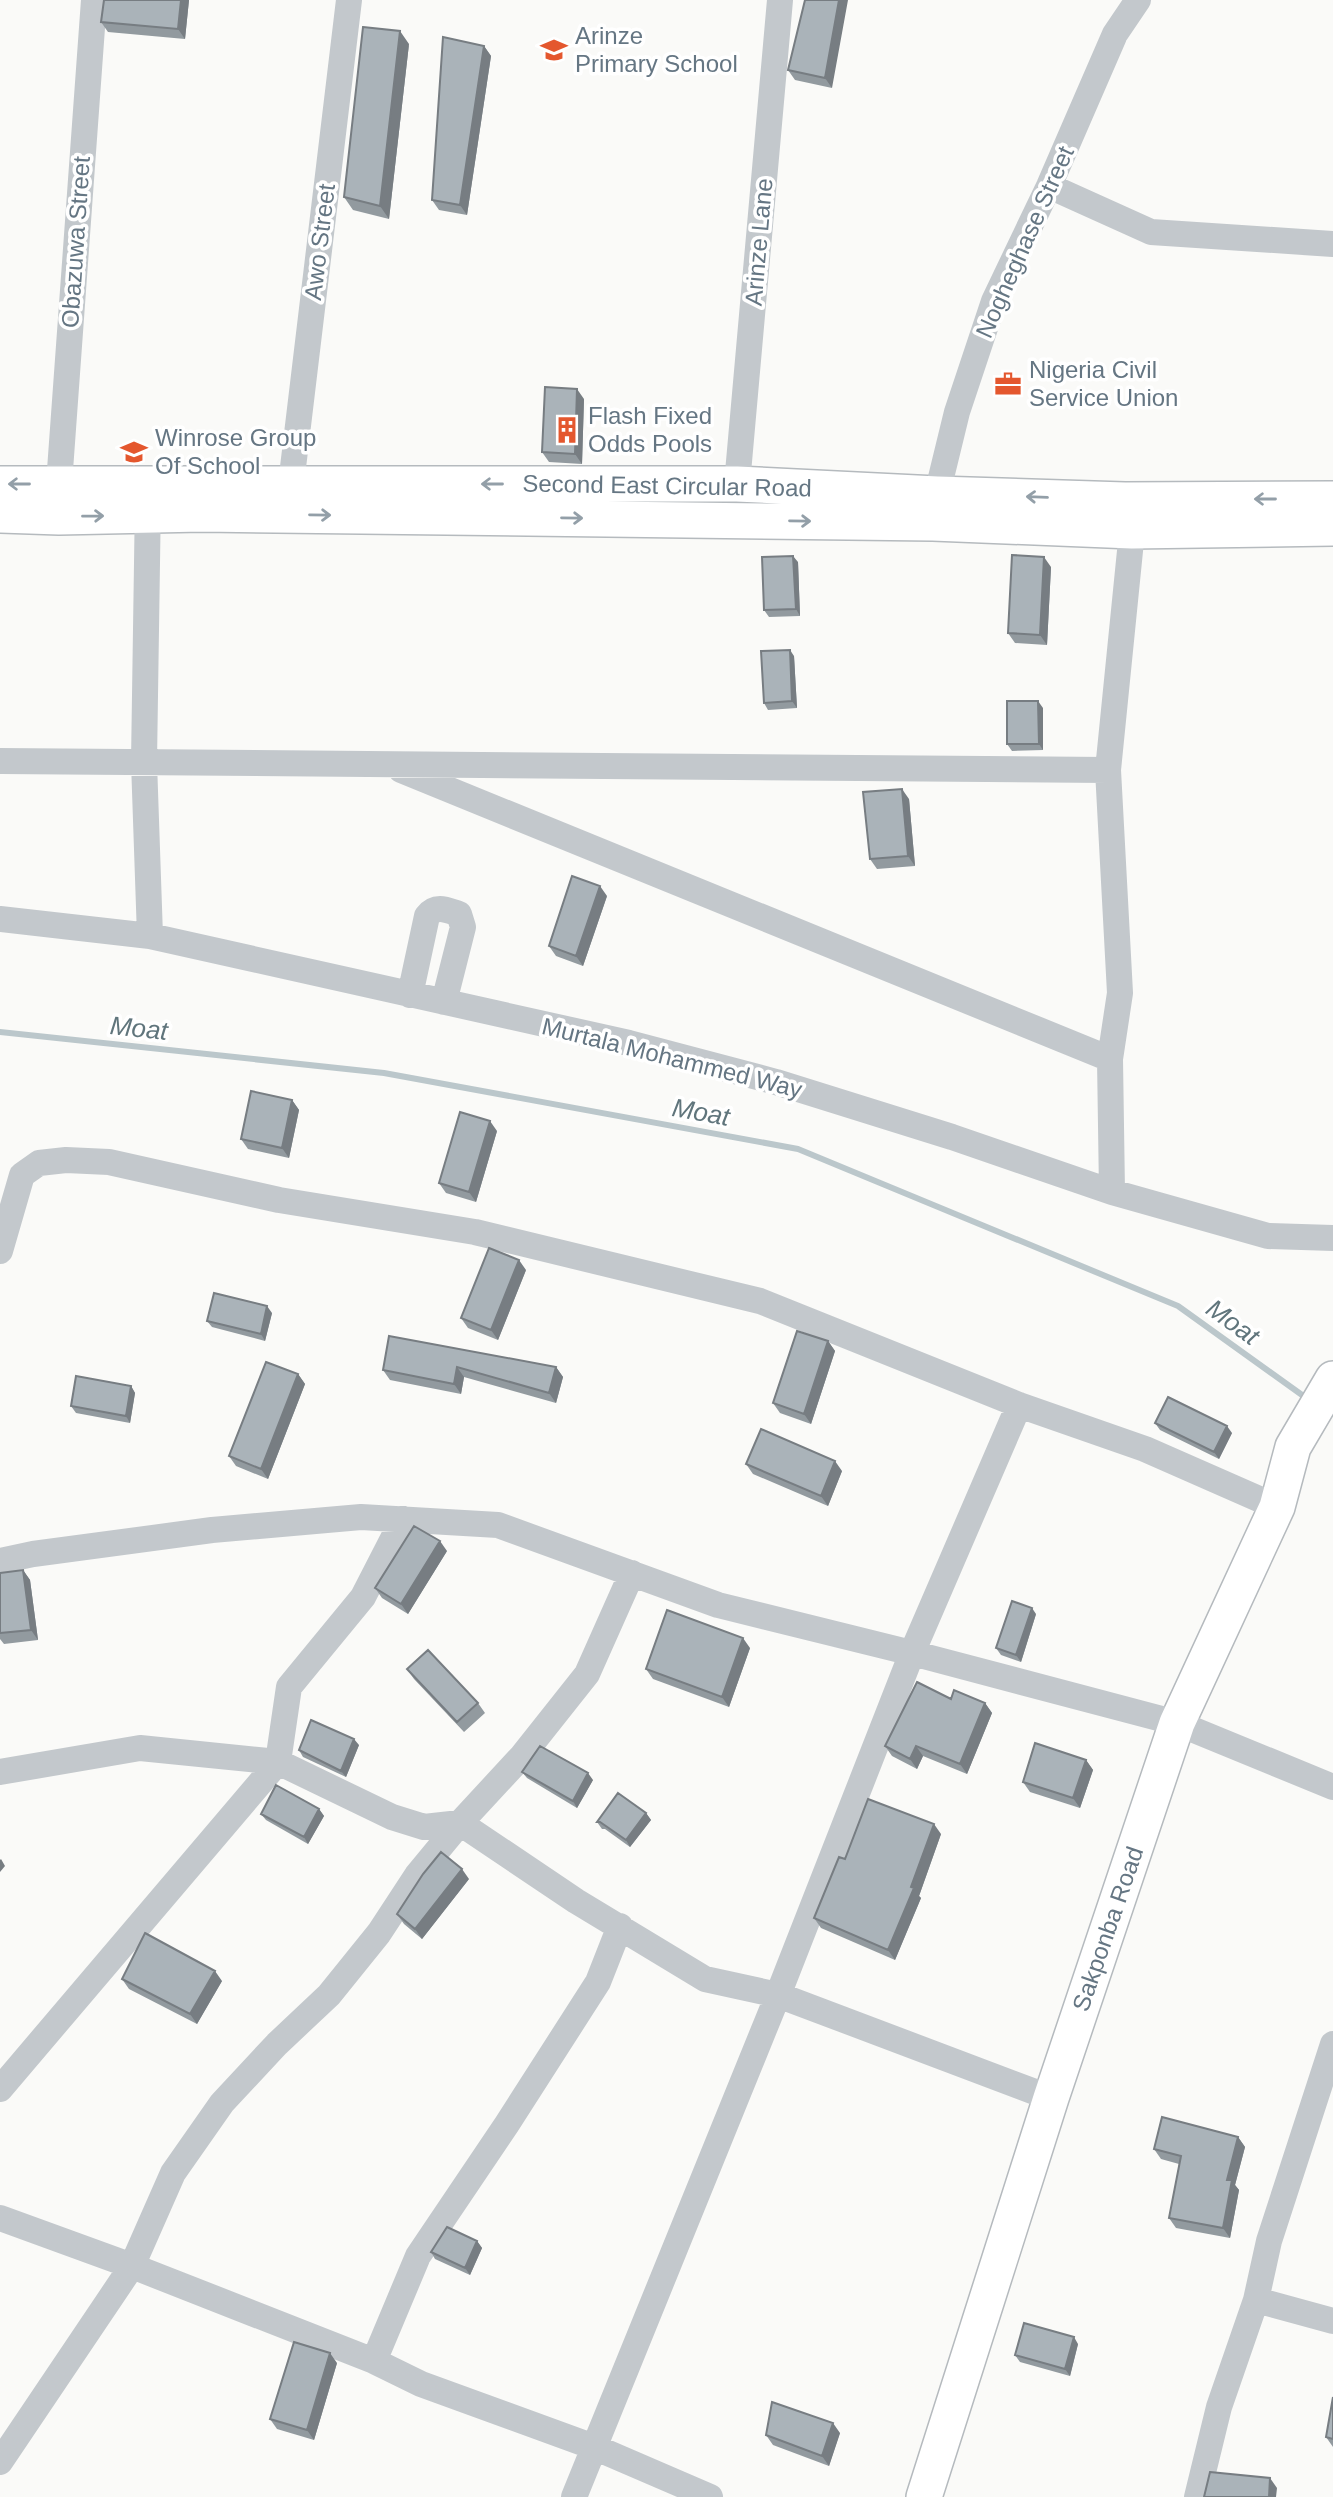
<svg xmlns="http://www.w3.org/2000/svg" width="1333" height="2497" font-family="Helvetica,sans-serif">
  <rect width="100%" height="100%" fill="#fafaf8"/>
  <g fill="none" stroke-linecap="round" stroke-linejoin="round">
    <!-- stream -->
    <path stroke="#bbc7cb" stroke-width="6" d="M 0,1032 L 384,1073 L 798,1149 L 1178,1306 L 1309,1400"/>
    <defs>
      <path id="major" d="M 0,484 L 737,484 L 937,494 L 1125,500 L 1333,499
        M 0,515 L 59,517 L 202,514 L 933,523 L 1132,531 L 1333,528
        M 924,2497 L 1051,2098 L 1177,1723 L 1277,1507 L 1293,1447 L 1333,1379"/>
    </defs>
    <!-- major casing -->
    <use href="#major" stroke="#b5babe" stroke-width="38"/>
    <!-- minor -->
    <path stroke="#c3c8cc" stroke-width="26" d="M 1049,186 L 1151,232 L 1333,244
      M 59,484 L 94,0
      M 291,484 L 349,0
      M 737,484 L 780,0
      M 937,494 L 957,412 L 994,301 L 1049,186 L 1115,34 L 1138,0
      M 148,497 L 144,762 L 150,936
      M 0,761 L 1108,770
      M 401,770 L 1110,1059
      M 0,919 L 150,936 L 629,1043 L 776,1082 L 952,1137 L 1112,1192 L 1268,1236 L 1333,1238
      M 410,995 L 427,916 C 436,904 447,910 459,914 L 463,927 L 444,1002
      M 1112,1192 L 1110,1059 L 1120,993 L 1108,770 L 1132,531
      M 0,1251 L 22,1175 L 39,1163 L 66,1160 L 109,1162 L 279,1200 L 475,1232 L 760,1301 L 1019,1405 L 1145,1449 L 1277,1507
      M 0,1561 L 33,1554 L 212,1530 L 361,1517 L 498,1525 L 718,1605 L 912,1653 L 1177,1723 L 1333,1787
      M 0,1772 L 140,1748 L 278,1762 L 392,1817 L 424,1827 L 460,1823 L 576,1901 L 705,1979 L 778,1995 L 1051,2098
      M 0,2089 L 278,1762 L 289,1687 L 363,1597 L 403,1519
      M 0,2218 L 132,2266 L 374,2361 L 421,2384 L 594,2447 L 710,2497
      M 1256,2300 L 1333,2321
      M 374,2361 L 418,2256 L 507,2124 L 598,1982 L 620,1926
      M 0,2462 L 132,2266 L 173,2173 L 222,2103 L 277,2044 L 329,1995 L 379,1933 L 417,1875 L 460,1823 L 522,1756 L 587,1674 L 632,1573
      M 574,2497 L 778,1995 L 912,1653 L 1019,1405
      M 1197,2497 L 1219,2407 L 1256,2300 L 1269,2241 L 1333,2044"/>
    <!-- major -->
    <use href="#major" stroke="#fff" stroke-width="35"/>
  </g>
  <!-- wall -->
  <path fill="#929a9f" d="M 104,0 L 189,0 L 185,39 L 108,32 L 101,22 Z
    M 805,0 L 832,88 L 795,80 L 788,70 Z
    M 409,44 L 389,219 L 353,210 L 344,197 Z
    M 484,46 L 491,56 L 467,215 L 439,210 L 432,200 Z
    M 584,399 L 582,464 L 549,462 L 542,452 Z
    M 798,562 L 800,616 L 769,617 L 764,610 Z
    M 1051,567 L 1047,645 L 1015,643 L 1008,633 Z
    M 794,656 L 797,708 L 768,710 L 764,703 Z
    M 1043,708 L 1043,750 L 1012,751 L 1007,744 Z
    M 909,799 L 915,866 L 877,869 L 870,859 Z
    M 607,896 L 583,966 L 556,956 L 549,946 Z
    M 292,1100 L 299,1110 L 289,1158 L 248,1149 L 241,1139 Z
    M 497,1131 L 476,1202 L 446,1193 L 439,1183 Z
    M 526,1270 L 498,1340 L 468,1328 L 461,1318 Z
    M 272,1313 L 265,1341 L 212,1327 L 207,1321 Z
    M 389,1336 L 556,1367 L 563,1377 L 556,1403 L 464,1377 L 461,1394 L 390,1380 L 383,1370 Z
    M 828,1341 L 835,1351 L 811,1424 L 780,1413 L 773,1403 Z
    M 298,1374 L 305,1384 L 268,1479 L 236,1466 L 229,1456 Z
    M 131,1386 L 135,1393 L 130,1423 L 76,1413 L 71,1406 Z
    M 1155,1423 L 1232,1433 L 1219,1459 L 1160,1430 Z
    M 746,1464 L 842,1471 L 828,1506 L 753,1474 Z
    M 447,1551 L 408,1614 L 382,1598 L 375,1588 Z
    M 23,1570 L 30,1580 L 38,1640 L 4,1644 L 0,1639 L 0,1573 Z
    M 1036,1614 L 1021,1662 L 1001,1655 L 996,1648 Z
    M 750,1648 L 729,1707 L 653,1679 L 646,1669 Z
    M 407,1669 L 478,1703 L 485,1713 L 464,1732 L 414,1679 Z
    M 985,1703 L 992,1713 L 967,1774 L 923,1756 L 917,1769 L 892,1756 L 885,1746 Z
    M 359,1745 L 346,1777 L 303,1757 L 299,1750 Z
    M 1086,1760 L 1093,1770 L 1080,1808 L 1030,1792 L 1023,1782 Z
    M 522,1772 L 593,1780 L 577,1808 L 527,1778 Z
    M 319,1809 L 324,1816 L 308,1844 L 266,1820 L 261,1814 Z
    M 646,1813 L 651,1820 L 630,1847 L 605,1829 L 602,1829 L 597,1822 Z
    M 941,1834 L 919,1896 L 921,1898 L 895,1960 L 821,1928 L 814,1918 L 845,1859 Z
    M 469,1879 L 422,1939 L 404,1924 L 397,1914 Z
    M 122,1979 L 222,1981 L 197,2024 L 129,1989 Z
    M 1238,2137 L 1245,2147 L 1235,2185 L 1239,2190 L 1230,2238 L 1176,2228 L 1169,2218 L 1179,2164 L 1161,2159 L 1154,2149 Z
    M 477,2241 L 482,2248 L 470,2275 L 435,2259 L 431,2252 Z
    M 1078,2344 L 1070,2376 L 1020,2362 L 1015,2355 Z
    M 337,2363 L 314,2440 L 277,2429 L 270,2419 Z
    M 1333,2397 L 1333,2447 L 1326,2437 Z
    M 840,2433 L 829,2466 L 773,2445 L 766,2435 Z"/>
  <!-- shaded-wall -->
  <path fill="#777d82" d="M 181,0 L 189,0 L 185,39 L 178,29 Z
    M 839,0 L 848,0 L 832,88 L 825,78 Z
    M 400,31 L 409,44 L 389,219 L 380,206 Z
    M 484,46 L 491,56 L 467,215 L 460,205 Z
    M 577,389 L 584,399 L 582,464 L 575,454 Z
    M 793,556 L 798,562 L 800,616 L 796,609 Z
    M 1044,557 L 1051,567 L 1047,645 L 1040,635 Z
    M 790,650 L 794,656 L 797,708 L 792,701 Z
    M 1038,701 L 1043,708 L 1043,750 L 1039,744 Z
    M 902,789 L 909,799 L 915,866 L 908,856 Z
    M 600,886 L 607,896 L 583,966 L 576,956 Z
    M 292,1100 L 299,1110 L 289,1158 L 282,1148 Z
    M 490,1121 L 497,1131 L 476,1202 L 469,1192 Z
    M 519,1260 L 526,1270 L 498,1340 L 491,1330 Z
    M 267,1306 L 272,1313 L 265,1341 L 261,1334 Z
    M 828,1341 L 835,1351 L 811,1424 L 804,1414 Z
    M 457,1367 L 464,1377 L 461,1394 L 454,1384 Z
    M 556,1367 L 563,1377 L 556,1403 L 549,1393 Z
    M 298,1374 L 305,1384 L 268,1479 L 261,1469 Z
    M 131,1386 L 135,1393 L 130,1423 L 126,1416 Z
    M 1227,1426 L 1232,1433 L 1219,1459 L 1214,1452 Z
    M 835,1461 L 842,1471 L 828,1506 L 821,1496 Z
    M 440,1541 L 447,1551 L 408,1614 L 401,1604 Z
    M 23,1570 L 30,1580 L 38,1640 L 31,1630 Z
    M 1032,1608 L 1036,1614 L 1021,1662 L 1016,1655 Z
    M 743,1638 L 750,1648 L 729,1707 L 722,1697 Z
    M 985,1703 L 992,1713 L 967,1774 L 960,1764 Z
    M 354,1739 L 359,1745 L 346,1777 L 341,1771 Z
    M 916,1746 L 923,1756 L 917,1769 L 910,1759 Z
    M 1086,1760 L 1093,1770 L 1080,1808 L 1073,1798 Z
    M 588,1773 L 593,1780 L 577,1808 L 573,1801 Z
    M 319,1809 L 324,1816 L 308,1844 L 304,1837 Z
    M 646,1813 L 651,1820 L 630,1847 L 626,1840 Z
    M 934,1824 L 941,1834 L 919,1896 L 921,1898 L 895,1960 L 888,1950 Z
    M 1,1859 L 5,1866 L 0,1872 L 0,1860 Z
    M 462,1869 L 469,1879 L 422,1939 L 415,1929 Z
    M 215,1971 L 222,1981 L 197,2024 L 190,2014 Z
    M 1238,2137 L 1245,2147 L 1235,2185 L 1239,2190 L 1230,2238 L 1223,2228 L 1227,2180 Z
    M 477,2241 L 482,2248 L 470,2275 L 465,2268 Z
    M 1074,2337 L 1078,2344 L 1070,2376 L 1065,2369 Z
    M 330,2353 L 337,2363 L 314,2440 L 307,2430 Z
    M 833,2423 L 840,2433 L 829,2466 L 822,2456 Z
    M 1270,2478 L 1277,2488 L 1276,2497 L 1269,2497 Z"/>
  <!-- building -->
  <path fill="#aab3b9" stroke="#777d82" stroke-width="2" d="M 104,0 L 181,0 L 178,29 L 101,22 Z
    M 805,0 L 839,0 L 825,78 L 788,70 Z
    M 363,27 L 400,31 L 380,206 L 344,197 Z
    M 443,37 L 484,46 L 460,205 L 432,200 Z
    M 545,387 L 577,389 L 575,454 L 542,452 Z
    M 1012,555 L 1044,557 L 1040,635 L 1008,633 Z
    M 793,556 L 796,609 L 764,610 L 762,557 Z
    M 790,650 L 792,701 L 764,703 L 761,651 Z
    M 1007,701 L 1038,701 L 1039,744 L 1007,744 Z
    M 902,789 L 908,856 L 870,859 L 863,792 Z
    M 572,876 L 600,886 L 576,956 L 549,946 Z
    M 251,1091 L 292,1100 L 282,1148 L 241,1139 Z
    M 460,1112 L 490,1121 L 469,1192 L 439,1183 Z
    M 489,1248 L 519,1260 L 491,1330 L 461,1318 Z
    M 214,1293 L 267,1306 L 261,1334 L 207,1321 Z
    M 797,1331 L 828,1341 L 804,1414 L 773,1403 Z
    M 389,1336 L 556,1367 L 549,1393 L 457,1367 L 454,1384 L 383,1370 Z
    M 266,1362 L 298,1374 L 261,1469 L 229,1456 Z
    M 76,1376 L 131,1386 L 126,1416 L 71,1406 Z
    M 1168,1397 L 1227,1426 L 1214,1452 L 1155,1423 Z
    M 761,1429 L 835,1461 L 821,1496 L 746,1464 Z
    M 414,1526 L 440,1541 L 401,1604 L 375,1588 Z
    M 23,1570 L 31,1630 L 0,1633 L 0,1573 Z
    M 1012,1601 L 1032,1608 L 1016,1655 L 996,1648 Z
    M 667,1610 L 743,1638 L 722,1697 L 646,1669 Z
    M 428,1650 L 478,1703 L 457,1722 L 407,1669 Z
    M 917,1682 L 951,1699 L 954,1690 L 985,1703 L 960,1764 L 916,1746 L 910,1759 L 885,1746 Z
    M 311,1720 L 354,1739 L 341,1771 L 299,1750 Z
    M 1035,1743 L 1086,1760 L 1073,1798 L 1023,1782 Z
    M 540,1746 L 588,1773 L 573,1801 L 522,1772 Z
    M 276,1785 L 319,1809 L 304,1837 L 261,1814 Z
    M 618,1793 L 646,1813 L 626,1840 L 600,1822 L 597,1822 Z
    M 868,1799 L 934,1824 L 911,1887 L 914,1888 L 888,1950 L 814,1918 L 839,1857 L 845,1859 Z
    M 441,1852 L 462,1869 L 415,1929 L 397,1914 L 423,1874 Z
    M 145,1933 L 215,1971 L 190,2014 L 122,1979 Z
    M 1162,2117 L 1238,2137 L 1227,2180 L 1232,2180 L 1223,2228 L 1169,2218 L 1181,2156 L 1154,2149 Z
    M 447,2227 L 477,2241 L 465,2268 L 431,2252 Z
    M 1024,2323 L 1074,2337 L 1065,2369 L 1015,2355 Z
    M 294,2342 L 330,2353 L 307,2430 L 270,2419 Z
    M 1333,2397 L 1333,2439 L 1326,2437 Z
    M 772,2402 L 833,2423 L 822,2456 L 766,2435 Z
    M 1210,2472 L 1270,2478 L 1269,2497 L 1204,2497 Z"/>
  <!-- one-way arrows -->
  <defs><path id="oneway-shaft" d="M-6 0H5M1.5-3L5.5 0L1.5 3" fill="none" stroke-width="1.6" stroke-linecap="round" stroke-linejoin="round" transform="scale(1.75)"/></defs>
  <g stroke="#939fa8">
    <use href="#oneway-shaft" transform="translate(19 484) rotate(180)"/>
    <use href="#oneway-shaft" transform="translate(492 484) rotate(180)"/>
    <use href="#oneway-shaft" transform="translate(1037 497) rotate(-178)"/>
    <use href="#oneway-shaft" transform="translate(1265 499) rotate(180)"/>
    <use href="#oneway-shaft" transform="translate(320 515) rotate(1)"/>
    <use href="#oneway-shaft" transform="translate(93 516) rotate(-1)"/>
    <use href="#oneway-shaft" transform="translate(572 518) rotate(1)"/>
    <use href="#oneway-shaft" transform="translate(800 521) rotate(1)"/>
  </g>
  <!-- icons -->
  <defs>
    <symbol id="school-bare" viewBox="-9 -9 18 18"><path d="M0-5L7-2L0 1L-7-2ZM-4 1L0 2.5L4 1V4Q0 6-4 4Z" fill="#e4572e" stroke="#fff" stroke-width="2.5" paint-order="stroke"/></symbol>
    <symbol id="office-bare" viewBox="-9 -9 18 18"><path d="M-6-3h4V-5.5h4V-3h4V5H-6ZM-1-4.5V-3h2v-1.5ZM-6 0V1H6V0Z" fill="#e4572e" stroke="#fff" stroke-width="2.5" paint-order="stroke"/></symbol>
    <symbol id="building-bare" viewBox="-9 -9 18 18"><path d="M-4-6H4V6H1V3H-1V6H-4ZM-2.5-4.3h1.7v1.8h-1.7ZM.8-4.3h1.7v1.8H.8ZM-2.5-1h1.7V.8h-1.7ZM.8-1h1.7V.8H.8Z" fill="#e4572e" stroke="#fff" stroke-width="2.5" paint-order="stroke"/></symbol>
  </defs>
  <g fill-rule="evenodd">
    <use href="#school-bare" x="535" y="31" width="38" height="38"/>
    <use href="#office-bare" x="989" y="365" width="38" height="38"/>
    <use href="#building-bare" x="548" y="411" width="38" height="38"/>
    <use href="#school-bare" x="115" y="433" width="38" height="38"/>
  </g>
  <g text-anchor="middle" stroke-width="7" stroke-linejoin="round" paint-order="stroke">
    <!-- poi labels -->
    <g font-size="24" fill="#657683" stroke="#fff" text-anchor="start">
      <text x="575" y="44">Arinze<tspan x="575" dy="28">Primary School</tspan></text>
      <text x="1029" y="378">Nigeria Civil<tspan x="1029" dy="28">Service Union</tspan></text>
      <text x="588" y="424">Flash Fixed<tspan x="588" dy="28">Odds Pools</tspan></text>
      <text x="155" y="446">Winrose Group<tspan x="155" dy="28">Of School</tspan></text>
    </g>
    <!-- street labels -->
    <g font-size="24" fill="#657683" stroke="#fff">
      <text transform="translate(76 242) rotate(-86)" y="8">Obazuwa Street</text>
      <text transform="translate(320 242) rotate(-83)" y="8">Awo Street</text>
      <text transform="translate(759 242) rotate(-85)" y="8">Arinze Lane</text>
      <text transform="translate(1025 242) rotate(-66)" y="8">Nogheghase Street</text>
      <text transform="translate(667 486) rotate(1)" y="8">Second East Circular Road</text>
      <text transform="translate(672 1058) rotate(14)" y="8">Murtala Mohammed Way</text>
      <text transform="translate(1108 1929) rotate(-71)" y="8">Sakponba Road</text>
    </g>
    <!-- water labels -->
    <g font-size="26" font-style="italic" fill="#60757c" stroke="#fff">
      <text transform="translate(139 1028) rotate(6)" y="9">Moat</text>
      <text transform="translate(701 1112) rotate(10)" y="9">Moat</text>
      <text transform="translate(1233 1322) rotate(36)" y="9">Moat</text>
    </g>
  </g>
</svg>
